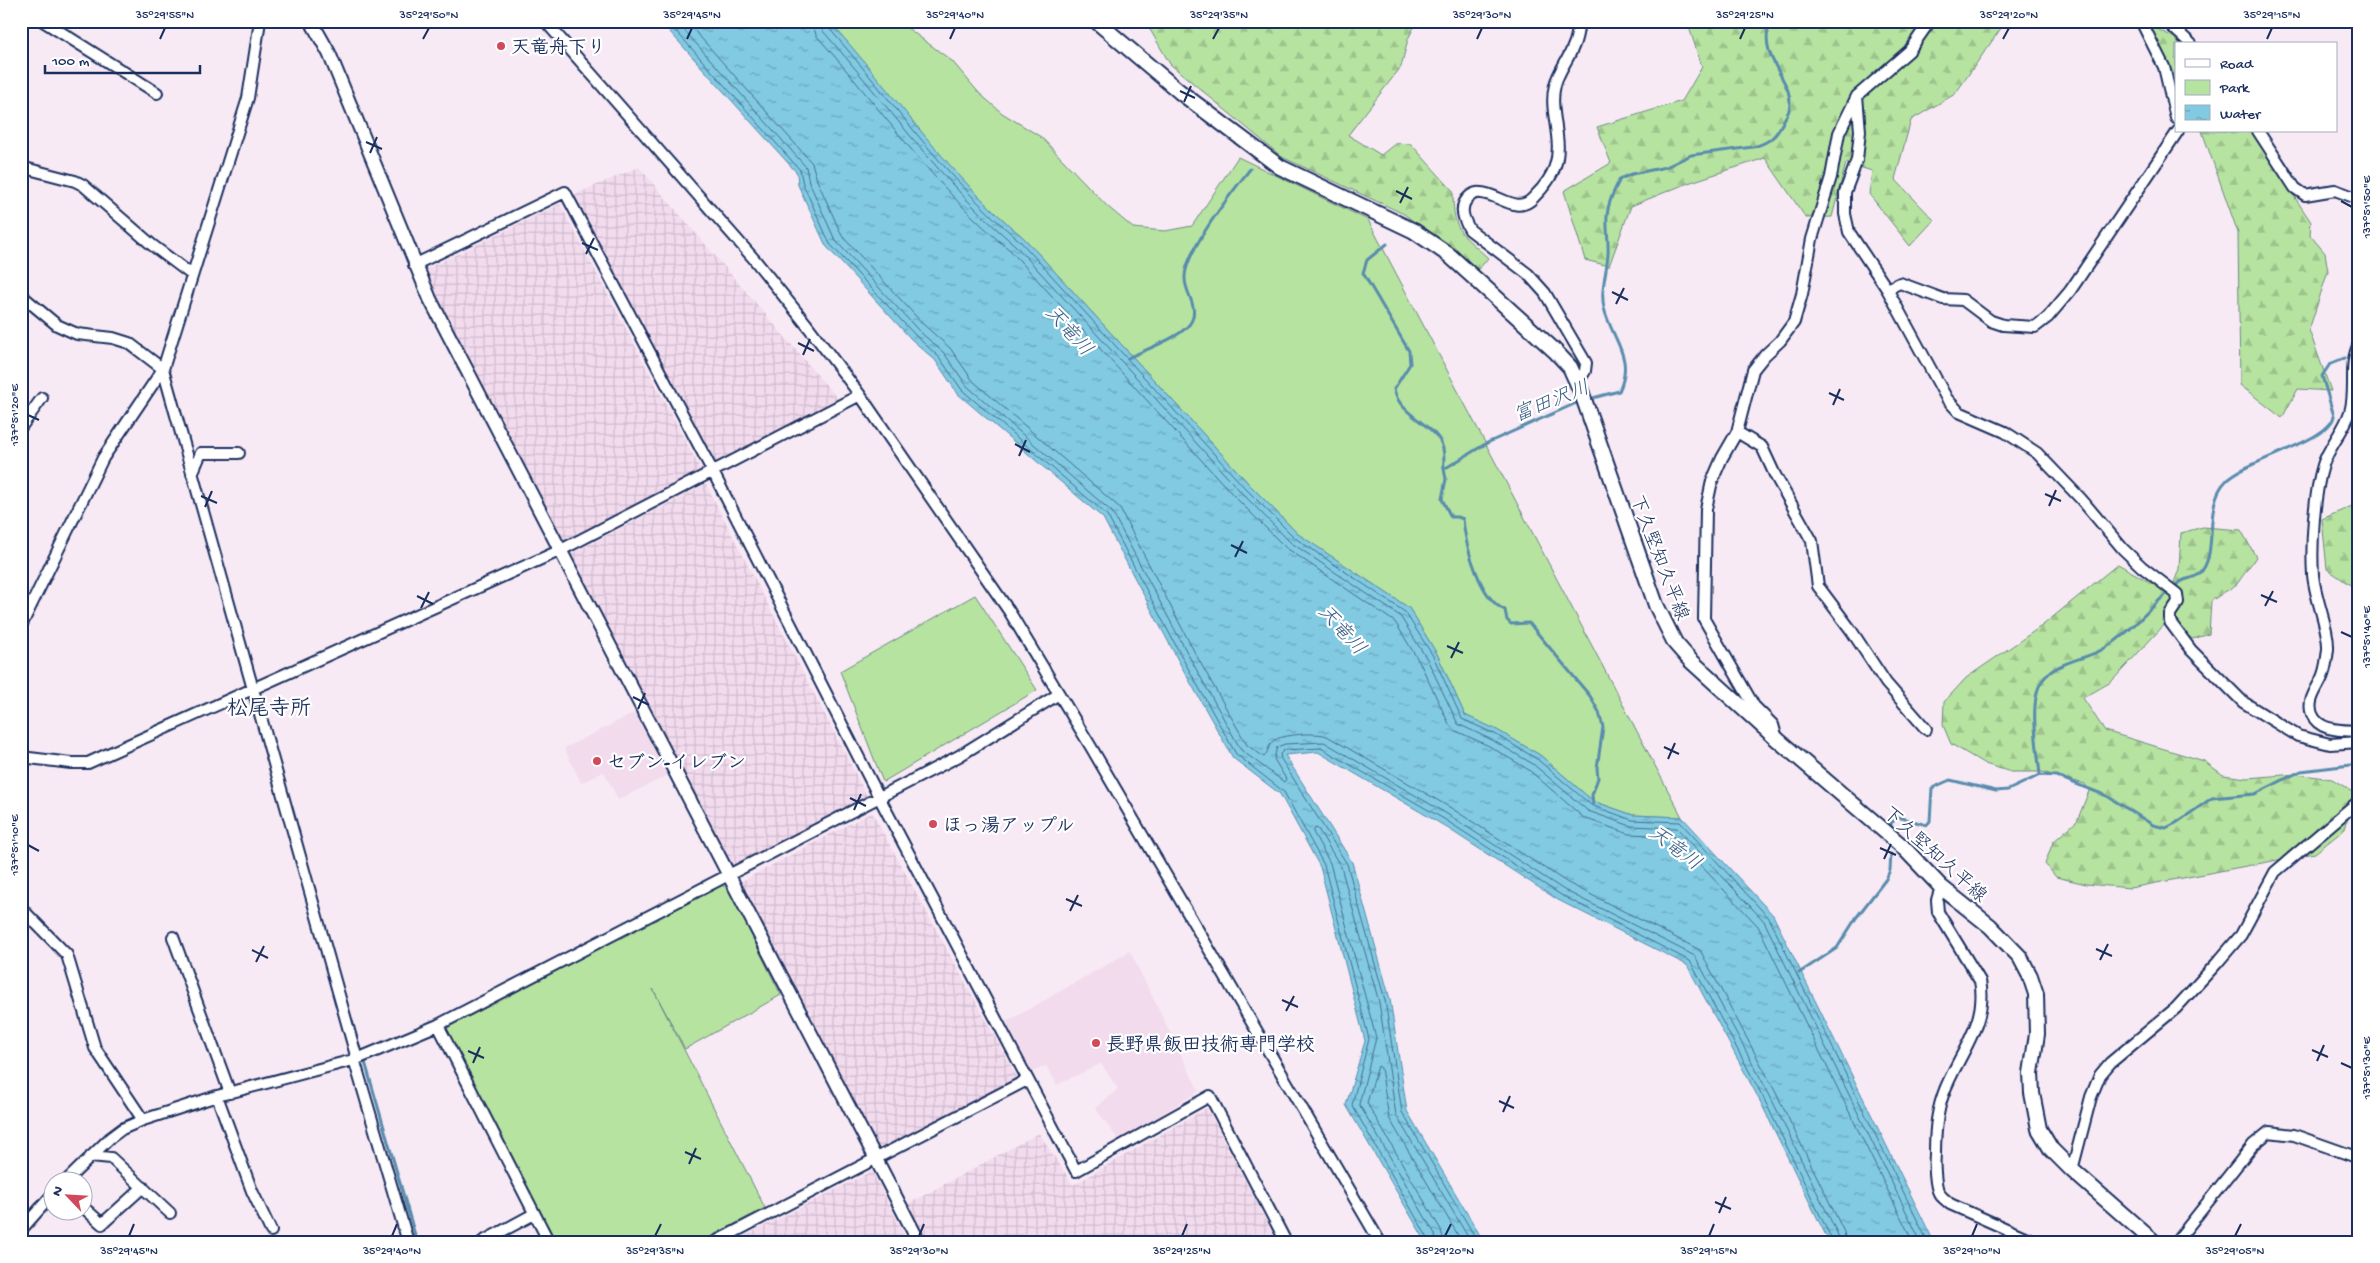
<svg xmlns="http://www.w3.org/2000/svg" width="2380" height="1263" font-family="'Gochi Hand','Klee One',sans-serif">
  <defs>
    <pattern id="industrial-grid" width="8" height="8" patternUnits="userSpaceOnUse" patternTransform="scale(1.25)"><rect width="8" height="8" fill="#f3dbee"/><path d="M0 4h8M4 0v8" fill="none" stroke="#d0bcce"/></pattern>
    <pattern id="forest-firs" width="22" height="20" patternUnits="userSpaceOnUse" patternTransform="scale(1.25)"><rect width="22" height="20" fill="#b7e3a0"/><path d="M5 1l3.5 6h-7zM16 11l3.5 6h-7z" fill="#9dc38c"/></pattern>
    <pattern id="water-ripples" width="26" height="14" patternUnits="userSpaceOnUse" patternTransform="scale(1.25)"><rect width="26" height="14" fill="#81cae1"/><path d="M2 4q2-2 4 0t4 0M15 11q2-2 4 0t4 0" fill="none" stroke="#69a4ba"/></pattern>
  </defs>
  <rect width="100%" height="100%" fill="#f8eaf5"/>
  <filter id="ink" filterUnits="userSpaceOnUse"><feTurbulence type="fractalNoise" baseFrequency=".02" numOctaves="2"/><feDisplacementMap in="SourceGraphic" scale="10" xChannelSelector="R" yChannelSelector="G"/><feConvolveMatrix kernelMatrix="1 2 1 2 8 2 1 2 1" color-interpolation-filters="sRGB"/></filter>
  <g filter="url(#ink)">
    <!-- built -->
    <path fill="#f3dbee" d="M 638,711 L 669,775 L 618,800 L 604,772 L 581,783 L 564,748 Z
      M 1130,951 L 1199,1091 L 1119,1141 L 1095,1108 L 1118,1089 L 1101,1064 L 1057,1085 L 1046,1066 L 1032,1072 L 1006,1022 Z"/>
    <!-- industrial -->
    <path fill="url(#industrial-grid)" d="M 639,167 L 839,400 L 714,466 L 573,195 Z
      M 560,204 L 702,472 L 564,543 L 422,271 Z
      M 706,484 L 868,798 L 731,867 L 569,555 Z
      M 872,812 L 1018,1079 L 877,1151 L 740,882 Z
      M 1207,1108 L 1277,1242 L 925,1242 L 906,1205 L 1039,1133 L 1073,1185 Z
      M 872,1171 L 908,1242 L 733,1242 Z"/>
    <!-- green -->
    <path fill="#b7e3a0" stroke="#69897f" d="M 829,21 L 898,21 L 952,61 L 979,93 L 1002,113 L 1041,137 L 1107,206 L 1133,228 L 1165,231 L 1192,226 L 1238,157 L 1368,220 L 1682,817 L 1633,815 L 1593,801 L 1540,755 L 1497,730 L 1465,715 L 1437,654 L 1409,608 L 1298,534 L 1249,484 L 1024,238 C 949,176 893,93 829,21 Z
      M 975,595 L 1037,690 L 883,782 L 840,671 Z
      M 721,885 L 728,888 L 781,995 L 685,1049 L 653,989 L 765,1208 L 700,1242 L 556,1242 L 445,1029 Z"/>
    <!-- forest -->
    <path fill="url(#forest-firs)" stroke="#69897f" d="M 1145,21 L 1417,21 L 1408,39 L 1401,67 L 1348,135 L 1381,155 L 1396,143 L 1411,144 L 1453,191 C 1453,232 1460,232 1488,258 L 1478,270 L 1404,214 L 1282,157 L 1170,64 Z
      M 1687,21 L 2006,21 L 1955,94 L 1911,120 L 1895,179 L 1934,220 L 1910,246 L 1869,194 L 1872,171 L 1846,163 L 1832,217 L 1806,218 L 1765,158 L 1688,183 L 1631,206 L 1609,266 L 1585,260 L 1564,191 L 1611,163 L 1597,127 L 1682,101 L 1702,67 Z
      M 2149,25 L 2175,38 L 2180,44 L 2176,44 L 2176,78 Z
      M 2202,131 L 2251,131 L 2311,222 L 2310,235 L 2325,253 L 2328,271 L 2309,330 L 2331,391 L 2298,389 L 2282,418 L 2240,385 L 2238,233 Z
      M 2359,503 L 2359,591 L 2327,569 L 2322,519 Z
      M 2203,527 L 2241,530 L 2256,557 L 2237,584 L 2211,601 L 2209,634 L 2193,639 L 2166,623 L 2111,682 L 2083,698 L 2105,731 L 2204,761 L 2223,775 L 2247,778 L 2296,774 L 2332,779 L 2355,793 L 2345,829 L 2315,853 L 2130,888 L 2086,884 L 2056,877 L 2045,864 L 2053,842 L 2077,821 L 2089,791 L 2085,784 L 2042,772 L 2011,772 L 1985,764 L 1951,744 L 1943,725 L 1944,702 L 1966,678 L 2043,625 L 2118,564 L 2170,594 L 2179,569 L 2181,533 Z"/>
    <!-- water -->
    <path fill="url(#water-ripples)" stroke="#588cad" d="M 660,21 L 829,21 C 894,93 949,176 1024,238 L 1249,484 L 1298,534 L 1409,608 L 1437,654 L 1465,715 L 1497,730 L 1540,755 L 1593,801 L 1633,815 L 1682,817 L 1773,915 L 1934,1242 L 1829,1242 L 1759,1099 L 1687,965 L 1558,900 L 1441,824 L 1318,752 L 1285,755 L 1352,862 L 1390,999 L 1407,1111 L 1484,1242 L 1426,1242 L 1346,1105 L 1365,1041 L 1320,867 L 1280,794 L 1233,758 L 1180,664 L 1103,518 L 958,394 L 935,360 L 911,339 L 826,246 L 798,185 L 797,173 Z"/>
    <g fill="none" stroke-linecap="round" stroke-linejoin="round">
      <!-- shore -->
      <path stroke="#446d92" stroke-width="1" d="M 667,21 L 800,170 L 803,184 L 830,244 L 915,335 L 939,357 L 962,390 L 1107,515 L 1184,661 L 1236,754 L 1284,792 L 1324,865 L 1369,1039 L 1352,1105 L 1430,1242
        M 676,21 L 806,167 L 809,182 L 835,240 L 919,331 L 944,353 L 967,386 L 1112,512 L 1190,658 L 1241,750 L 1284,782 L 1286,779 L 1274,759 L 1277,747 L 1285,744 L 1324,742 L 1447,814 L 1564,890 L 1695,956 L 1769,1094 L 1838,1235 L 1839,1242
        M 686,21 L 812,163 L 817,180 L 842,236 L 924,325 L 950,348 L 973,381 L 1119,507 L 1196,655 L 1247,745 L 1264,757 C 1268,753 1268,746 1273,741 C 1282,734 1317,732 1327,736 L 1451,808 L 1568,883 L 1700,950 L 1775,1091 L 1844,1232 L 1846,1242
        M 812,21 L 816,35 C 880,107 936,190 1011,251 L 1235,497 L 1285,547 L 1395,622 L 1420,663 L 1449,724 L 1454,730 L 1489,746 L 1529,770 L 1584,818 L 1629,834 L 1673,836 L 1758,926 L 1913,1242
        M 819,21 L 822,30 C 886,102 942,184 1016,246 L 1241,492 L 1290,542 L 1400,616 L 1427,659 L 1458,724 L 1492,740 L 1533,764 L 1588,811 L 1631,826 L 1677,828 L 1764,921 L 1921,1242
        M 825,21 L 827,26 C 891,98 946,180 1020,241 L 1245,488 L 1295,538 L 1405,612 L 1433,656 L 1462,719 L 1495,734 L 1537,759 L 1591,805 L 1632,820 L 1680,822 L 1769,918 L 1928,1242
        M 1436,1242 L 1435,1234 L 1359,1104 L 1376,1038 L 1330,863 L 1313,832 L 1315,828 L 1318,829 L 1341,867 L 1379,1002 L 1396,1115 L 1471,1242
        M 1444,1242 L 1441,1230 L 1367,1103 L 1378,1066 L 1381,1068 L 1389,1118 L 1462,1242
        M 1478,1242 L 1402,1112 L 1385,1000 L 1347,864 L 1281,759 L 1280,754 L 1284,750 L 1321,748 L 1444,819 L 1561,895 L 1690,961 L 1763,1097 L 1833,1242"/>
      <!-- stream -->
      <path stroke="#588cad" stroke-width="3" d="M 1387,244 L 1367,260 L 1363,273 L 1409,351 L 1410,364 L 1394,389 C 1399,417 1439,425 1443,449 C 1445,456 1443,463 1444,469
        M 1128,358 C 1144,350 1186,336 1192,320 C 1198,306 1185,292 1185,279 C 1183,253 1234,190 1250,169
        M 1589,399 L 1619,391 C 1635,357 1612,340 1604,308 C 1600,290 1607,272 1608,254 C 1609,242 1606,228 1607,216 C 1608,202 1614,191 1620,179 L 1632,174 L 1666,167 L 1691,155 L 1753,147 C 1768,143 1776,137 1782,124 C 1784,119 1788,114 1789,110 C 1797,81 1756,60 1770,21
        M 1581,401 L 1487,443 L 1444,469 L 1446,479 L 1442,499 L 1451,517 L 1458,517 L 1463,519 C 1465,544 1480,600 1505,610 L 1507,620 L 1511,624 L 1529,623 L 1590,696 L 1599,712 L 1603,727 L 1597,768 L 1598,778 L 1592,795 L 1593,805
        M 2040,775 C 2038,751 2028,701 2042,681 C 2055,661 2086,660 2105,648 C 2133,631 2153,603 2179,583 C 2184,578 2194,579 2199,574 C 2220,555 2202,505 2226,481 C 2245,460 2329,442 2334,416 L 2322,376 L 2330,364 L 2345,358
        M 1891,830 L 1891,823 L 1898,817 L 1927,825 L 1930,821 L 1932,788 L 1950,780 L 1996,791 L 2008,790 L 2040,775 L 2056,776 L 2107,796 L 2153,825 L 2166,828 L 2176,823 L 2212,798 L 2255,794 L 2301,771 L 2359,764
        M 1799,973 L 1837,948 L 1856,918 L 1886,879 L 1890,870 L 1891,854
        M 365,1062 L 417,1242"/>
      <defs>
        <path id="minor" d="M 43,21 L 157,93
          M 545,21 L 754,259 L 807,325 L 860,395 L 1009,611 L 1091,747 L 1380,1242
          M 2141,21 L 2164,67 L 2176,118
          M 2166,21 L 2191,44
          M 1857,96 L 1860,131 L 1857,160 L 1845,192 L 1845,214 L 1849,232 L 1887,289 L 1947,399 L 1959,412 L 2005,432 L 2037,453 L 2081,499 L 2123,549 L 2142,567 L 2177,594 L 2178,602 L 2170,614 L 2170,622 L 2191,650 L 2243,702 L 2298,736 L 2330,744 L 2359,742
          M 2258,131 L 2295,188 L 2305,195 L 2335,190 L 2359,199
          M 21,167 L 75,181 L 83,185 L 152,245 L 192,275
          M 414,265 L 565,192 L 713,472 L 879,797 L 1076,1171 L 1210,1096 L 1286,1242
          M 1887,289 L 1900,283 L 1943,299 L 1963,300 L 1991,321 L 2003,325 L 2035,327 L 2048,317 L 2070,291 L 2178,131
          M 21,295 L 57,325 L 77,334 L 113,338 L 129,343 L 163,369 L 357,1059
          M 2359,344 C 2348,365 2357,390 2350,412 C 2344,431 2329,446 2323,465 C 2314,494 2311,545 2313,575 C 2315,599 2329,628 2328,649 C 2327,658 2326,667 2323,675 C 2319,687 2306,700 2312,714 C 2319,732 2343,730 2359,731
          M 1578,382 L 1585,371 L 1586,363 L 1545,293 L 1528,274 L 1470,230 C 1463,219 1458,206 1470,196 C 1473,194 1477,192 1481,193 C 1499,194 1518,216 1534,197 C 1542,189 1552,177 1555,166 C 1564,140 1548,111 1555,85 C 1558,72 1568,60 1573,47 C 1577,39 1578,30 1579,21
          M 21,427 L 42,398
          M 1737,432 L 1762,447 L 1775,475 L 1812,541 L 1818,586 L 1851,630 L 1886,683 L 1926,729
          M 192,474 L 201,453 L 239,453
          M 21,626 L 103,458 L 163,369 L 248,98 L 260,21
          M 1777,739 L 1773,725 L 1754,706 L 1704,619 L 1706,509 L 1712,481 L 1722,458 L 1737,432 L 1753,370 L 1765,355 L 1780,341 L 1794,322 L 1802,294 L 1812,239 L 1831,177 L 1839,133 L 1857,96 L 1909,51 L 1930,21
          M 21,757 L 71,763 L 88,763 L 561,550 L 860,395
          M 1941,887 L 1937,900 L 1938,912 L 1980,981 C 1989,1024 1956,1057 1943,1095 C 1936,1115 1935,1134 1935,1155 C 1934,1163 1935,1186 1939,1193 C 1941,1197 1947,1201 1950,1204 L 2036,1242
          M 21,908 L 67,955 L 95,1048 L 143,1120
          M 173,937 L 230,1093
          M 438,1025 L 549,1242
          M 354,1059 L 408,1242
          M 217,1096 L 252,1191 L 271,1231
          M 91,1156 L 111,1158 L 170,1213
          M 2072,1170 L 2091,1097 L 2100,1075 L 2110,1063 L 2176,1008 L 2217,963 L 2241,935 L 2275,872 L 2359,801
          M 67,1180 L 110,1138 L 122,1129 L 143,1120 L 217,1096 L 357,1059 L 438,1025 L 959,756 L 1059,694
          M 82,1206 L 102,1224 L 143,1187
          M 21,1230 L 52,1195
          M 482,1242 L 534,1214
          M 715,1242 L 1027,1080
          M 2176,1242 L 2253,1145 L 2269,1132 L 2294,1135 L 2359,1158"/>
        <path id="tertiary" d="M 311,21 L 329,53 L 430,299 L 919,1242"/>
        <path id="secondary" d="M 1096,21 L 1180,92 L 1280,167 L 1414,231 L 1449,255 L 1555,351 L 1570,367 L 1581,391 L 1656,605 L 1675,643 L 1690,660 L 1778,740 L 1902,846 L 1941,887 L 1990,926 L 2020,957 L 2030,976 L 2036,994 L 2037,1034 L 2031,1073 L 2032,1093 L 2039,1129 L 2051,1149 L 2072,1170 L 2154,1242"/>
      </defs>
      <!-- minor casing -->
      <use href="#minor" stroke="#1b2f5e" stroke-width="14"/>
      <!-- tertiary casing -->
      <use href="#tertiary" stroke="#1b2f5e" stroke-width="16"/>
      <!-- secondary casing -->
      <use href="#secondary" stroke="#1b2f5e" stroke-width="18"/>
      <!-- minor -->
      <use href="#minor" stroke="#fff" stroke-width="10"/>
      <!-- tertiary -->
      <use href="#tertiary" stroke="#fff" stroke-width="12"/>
      <!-- secondary -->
      <use href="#secondary" stroke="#fff" stroke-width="14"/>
    </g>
  </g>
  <!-- ticks -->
  <path fill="none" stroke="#1b2f5e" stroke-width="2" d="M 160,39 L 165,28M 423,39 L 429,28M 687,39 L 692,28M 950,39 L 955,28M 1213,39 L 1219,28M 1477,39 L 1482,28M 1740,39 L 1745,28M 2003,39 L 2009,28M 2267,39 L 2272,28M 1180,91 L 1195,98M 1184,102 L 1191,86M 366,142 L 382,149M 370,153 L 377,137M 1396,191 L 1412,199M 2341,201 L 2352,207M 1400,203 L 1408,187M 582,243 L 598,250M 586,254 L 594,238M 1612,292 L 1628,300M 1616,304 L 1624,288M 798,343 L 814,351M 803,355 L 810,339M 1829,393 L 1844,400M 1833,405 L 1840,389M 28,415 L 39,420M 1015,444 L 1030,452M 1019,456 L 1026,440M 2045,494 L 2061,501M 201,496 L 217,503M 2049,506 L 2056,490M 205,507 L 212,491M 1231,545 L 1247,553M 1235,557 L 1243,541M 2261,595 L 2277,602M 417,596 L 433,604M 2265,606 L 2273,591M 421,608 L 429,592M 2341,632 L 2352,637M 1447,646 L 1463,653M 1451,658 L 1459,642M 633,697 L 649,705M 638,709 L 645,693M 1664,747 L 1679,754M 1668,759 L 1675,743M 850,798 L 866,806M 854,810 L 861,794M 28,845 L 39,851M 1880,848 L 1896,855M 1884,859 L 1891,844M 1066,899 L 1082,906M 1070,911 L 1078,895M 2096,949 L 2112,956M 252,950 L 268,958M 2100,960 L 2108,944M 256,962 L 264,946M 1282,1000 L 1298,1007M 1286,1011 L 1294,996M 2312,1050 L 2328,1057M 468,1051 L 484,1058M 2317,1061 L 2324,1045M 473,1063 L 480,1047M 2341,1063 L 2352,1068M 1499,1101 L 1514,1108M 1503,1112 L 1510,1096M 685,1152 L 701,1159M 689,1164 L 696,1148M 1715,1202 L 1731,1209M 1719,1213 L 1726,1197M 129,1236 L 134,1224M 392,1236 L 397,1224M 655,1236 L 661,1224M 919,1236 L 924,1224M 1182,1236 L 1187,1224M 1445,1236 L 1451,1224M 1709,1236 L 1714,1224M 1972,1236 L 1977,1224M 2235,1236 L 2241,1224"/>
  <!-- markers -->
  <g fill="#d1495b" stroke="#fff" stroke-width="2">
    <circle cx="501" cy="46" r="5"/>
    <circle cx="597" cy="761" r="5"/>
    <circle cx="933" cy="824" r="5"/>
    <circle cx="1096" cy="1043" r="5"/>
  </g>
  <g text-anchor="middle" stroke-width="4.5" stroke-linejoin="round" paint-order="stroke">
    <!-- poi labels -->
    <g font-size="19" font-weight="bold" fill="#1b2f5e" stroke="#fff" text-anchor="start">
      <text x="511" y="53">天竜舟下り</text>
      <text x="607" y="768">セブン-イレブン</text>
      <text x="943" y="831">ほっ湯アップル</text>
      <text x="1106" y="1050">長野県飯田技術専門学校</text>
    </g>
    <!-- street labels -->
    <g font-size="19" fill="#1b2f5e" stroke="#fff">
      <text transform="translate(1661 557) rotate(69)" y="7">下久堅知久平線</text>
      <text transform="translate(1936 853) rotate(42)" y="7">下久堅知久平線</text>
    </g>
    <!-- water labels -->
    <g font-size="20" font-style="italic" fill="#3a5e85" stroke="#fff">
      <text transform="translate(1070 330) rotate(48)" y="7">天竜川</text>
      <text transform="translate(1551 400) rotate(-22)" y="7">富田沢川</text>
      <text transform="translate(1343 629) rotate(48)" y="7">天竜川</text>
      <text transform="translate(1676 847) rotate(37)" y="7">天竜川</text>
    </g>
    <!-- quarter labels -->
    <g font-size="21" font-weight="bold" fill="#1b2f5e" stroke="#fff">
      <text x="269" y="714">松尾寺所</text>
    </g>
  </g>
  <!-- margin -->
  <rect width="2380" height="1263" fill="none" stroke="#fff" stroke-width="55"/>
  <!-- legend -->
  <rect x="2175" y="42" width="162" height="90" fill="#ffffff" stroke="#a4acbf"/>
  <rect x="2185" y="59" width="25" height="8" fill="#ffffff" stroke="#a4acbf"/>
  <text x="2220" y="68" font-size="15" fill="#1b2f5e">Road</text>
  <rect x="2185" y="80" width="25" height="15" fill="#b7e3a0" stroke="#a4acbf"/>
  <text x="2220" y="92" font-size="15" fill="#1b2f5e">Park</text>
  <rect x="2185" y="105" width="25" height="15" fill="url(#water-ripples)" stroke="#a4acbf"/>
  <text x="2220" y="118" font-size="15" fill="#1b2f5e">Water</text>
  <!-- north arrow -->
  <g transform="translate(68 1196) rotate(295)"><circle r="24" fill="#ffffff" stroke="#a4acbf"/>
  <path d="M0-4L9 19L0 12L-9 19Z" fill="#d1495b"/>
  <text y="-8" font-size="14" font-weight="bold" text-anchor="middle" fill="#1b2f5e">N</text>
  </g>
  <!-- scale -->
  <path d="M45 65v8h155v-8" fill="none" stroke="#1b2f5e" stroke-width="2.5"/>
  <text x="52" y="65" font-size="15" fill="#1b2f5e" stroke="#ffffff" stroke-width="4" paint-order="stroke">100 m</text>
  <rect x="28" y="28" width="2324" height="1208" fill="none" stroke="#1b2f5e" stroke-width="2"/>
  <g font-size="12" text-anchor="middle" fill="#1b2f5e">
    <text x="165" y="18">35°29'55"N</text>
    <text x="429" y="18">35°29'50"N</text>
    <text x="692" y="18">35°29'45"N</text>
    <text x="955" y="18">35°29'40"N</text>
    <text x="1219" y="18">35°29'35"N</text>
    <text x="1482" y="18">35°29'30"N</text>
    <text x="1745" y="18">35°29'25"N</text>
    <text x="2009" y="18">35°29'20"N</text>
    <text x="2272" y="18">35°29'15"N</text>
    <text transform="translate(2366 207) rotate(-90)" y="4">137°51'50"E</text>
    <text transform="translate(14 415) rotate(-90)" y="4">137°51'20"E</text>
    <text transform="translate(2366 637) rotate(-90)" y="4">137°51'40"E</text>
    <text transform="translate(14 845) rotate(-90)" y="4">137°51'10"E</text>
    <text transform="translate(2366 1068) rotate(-90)" y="4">137°51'30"E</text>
    <text x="129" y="1254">35°29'45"N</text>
    <text x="392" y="1254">35°29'40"N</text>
    <text x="655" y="1254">35°29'35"N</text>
    <text x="919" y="1254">35°29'30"N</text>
    <text x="1182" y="1254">35°29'25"N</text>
    <text x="1445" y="1254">35°29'20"N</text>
    <text x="1709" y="1254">35°29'15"N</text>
    <text x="1972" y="1254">35°29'10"N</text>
    <text x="2235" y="1254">35°29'05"N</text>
  </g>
</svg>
